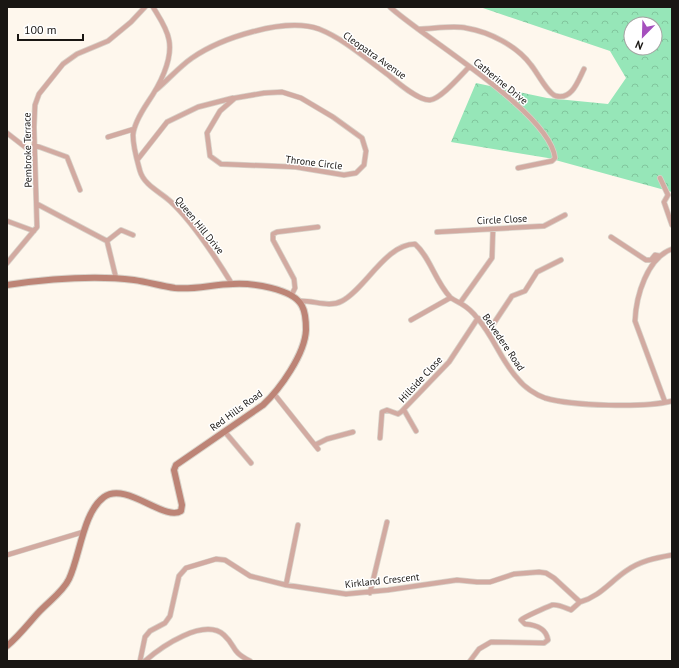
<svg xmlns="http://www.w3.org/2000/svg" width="679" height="668" font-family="'PT Sans',sans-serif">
  <defs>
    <pattern id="forest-crowns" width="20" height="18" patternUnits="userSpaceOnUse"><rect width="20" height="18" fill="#96e6b8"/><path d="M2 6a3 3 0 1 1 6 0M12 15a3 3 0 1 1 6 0" fill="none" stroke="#81c59d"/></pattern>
  </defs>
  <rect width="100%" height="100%" fill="#fef7ed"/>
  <!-- forest -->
  <path fill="url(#forest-crowns)" fill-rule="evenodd" d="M 480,7 L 672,7 L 672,192 L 548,158 L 451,142 L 476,83 L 547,98 L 608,104 L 626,78 L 610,51 ZM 631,24 L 655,24 L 655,48 L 631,48 Z"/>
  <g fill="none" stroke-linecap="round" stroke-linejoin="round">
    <defs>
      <path id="minor" d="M 153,7 C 159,17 167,28 169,40 C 173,60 159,86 148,102 C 142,111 134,124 133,135 C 133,147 137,160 140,171 C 144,185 160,192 170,201 C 192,221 216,258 232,284
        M 390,7 C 425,39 550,112 555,158 L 552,161 L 518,168
        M 418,29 C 432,29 453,25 466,28 C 490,32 517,46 531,65 C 537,72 548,94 556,96 C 572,100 578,81 584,69
        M 156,90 C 168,80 179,67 192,58 C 221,38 284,17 319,29 C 344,39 365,58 387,74 C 396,81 418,101 430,100 C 441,99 461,75 469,67
        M 282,92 L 301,98 L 333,117 L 362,138 L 366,151 L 364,165 L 356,173 L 344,175 L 296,167 L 221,164 L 210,156 L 207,133 L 220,111 L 235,98 L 264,93 Z
        M 7,133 L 34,154
        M 108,137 L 134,129
        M 34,145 L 67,157 L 80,190
        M 138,159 L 167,122 L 198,107 L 233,98
        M 660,178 L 668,195 L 664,202 L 672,225
        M 37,204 L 107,241 L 116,278
        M 7,221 L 34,231
        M 437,232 L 544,226 L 565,215
        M 611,237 L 646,260 L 651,260 L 655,255 L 660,256
        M 107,241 L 121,230 L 133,235
        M 7,263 L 37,227 L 34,127 L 35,105 L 39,94 L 63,64 L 77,54 L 108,41 L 131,22 L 145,7
        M 291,296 L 295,288 L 294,279 L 273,240 L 273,234 L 277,232 L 318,227
        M 299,301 C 313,300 329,308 342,301 C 365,289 386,244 415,244 C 430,257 435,281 450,297 C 452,299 456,301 460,303 C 467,307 473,312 478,319 C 494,337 501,361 518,379 C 524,387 536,395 545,398 C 573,406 644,408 672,401
        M 460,303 L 492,258 L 493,229
        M 411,320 L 450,298
        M 488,332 L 512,296 L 525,291 L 537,272 L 561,260
        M 275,395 L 318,449
        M 665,402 L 635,321 C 636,296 647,258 672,249
        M 404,410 L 416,431
        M 225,432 L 251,463
        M 380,438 L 382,412 L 387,410 L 398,414 L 401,412 L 449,362 L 478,318
        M 315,445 L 327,439 L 353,432
        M 7,555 L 83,532
        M 286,585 L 298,525
        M 370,593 L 387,522
        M 140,661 L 145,637 L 150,631 L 165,623 L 170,616 L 179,576 L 186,568 L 216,559 L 225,560 L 250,576 L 286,585 L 346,594 L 388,590 L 457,580 L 477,582 L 490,582 L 514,574 L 539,572 L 546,573 L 554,578 L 580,602 C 599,597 610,582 626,571 C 640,561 655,558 672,555
        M 145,661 C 161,647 204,617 224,635 C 237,647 230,651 250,661
        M 470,661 L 479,649 L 491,642 L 544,643 L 548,640 C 546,628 536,625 525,624 L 521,620 C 524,617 547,607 552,605 C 558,604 566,608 571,610 L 580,602"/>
      <path id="secondary" d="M 7,285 C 48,279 92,275 134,280 C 148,282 161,286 175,288 C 195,290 214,284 233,284 C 251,283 293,288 302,306 C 306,313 306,323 306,330 C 305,354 280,389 263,405 L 176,465 L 174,470 L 182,505 L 181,511 C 165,522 126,481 104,497 C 83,512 80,556 69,579 C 63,592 48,602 38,613 C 28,624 19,636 7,646"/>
    </defs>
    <!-- minor casing -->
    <use href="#minor" stroke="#d9d3ca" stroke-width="6"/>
    <!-- secondary casing -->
    <use href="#secondary" stroke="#d9d3ca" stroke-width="8"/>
    <!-- minor -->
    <use href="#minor" stroke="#d2aaa1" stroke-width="4.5"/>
    <!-- secondary -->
    <use href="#secondary" stroke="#bd8476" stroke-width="6"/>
  </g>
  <g text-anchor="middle" stroke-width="3" stroke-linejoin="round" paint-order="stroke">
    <!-- street labels -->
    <g font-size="10" fill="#191613" stroke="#fff">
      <text transform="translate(375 55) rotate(35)" y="4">Cleopatra Avenue</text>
      <text transform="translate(501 81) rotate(39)" y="4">Catherine Drive</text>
      <text transform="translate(27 150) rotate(-91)" y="4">Pembroke Terrace</text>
      <text transform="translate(314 162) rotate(7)" y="4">Throne Circle</text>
      <text transform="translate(502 219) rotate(-3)" y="4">Circle Close</text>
      <text transform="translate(200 225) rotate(51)" y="4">Queen Hill Drive</text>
      <text transform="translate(504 342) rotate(56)" y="4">Belvedere Road</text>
      <text transform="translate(420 379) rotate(-47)" y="4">Hillside Close</text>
      <text transform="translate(236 410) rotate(-36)" y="4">Red Hills Road</text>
      <text transform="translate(382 580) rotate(-6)" y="4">Kirkland Crescent</text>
    </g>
  </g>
  <!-- border -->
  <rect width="679" height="668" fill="none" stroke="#191613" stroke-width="16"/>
  <!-- north arrow -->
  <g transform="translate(643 36) rotate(203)"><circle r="19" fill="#ffffff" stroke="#a3a2a1"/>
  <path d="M0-3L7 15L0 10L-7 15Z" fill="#a54fbd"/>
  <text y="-6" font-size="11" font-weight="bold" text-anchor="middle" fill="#191613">N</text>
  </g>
  <!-- scale -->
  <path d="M18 34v6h65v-6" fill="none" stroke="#191613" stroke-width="2"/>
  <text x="24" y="34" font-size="12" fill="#191613" stroke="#ffffff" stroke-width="3" paint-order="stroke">100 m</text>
</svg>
